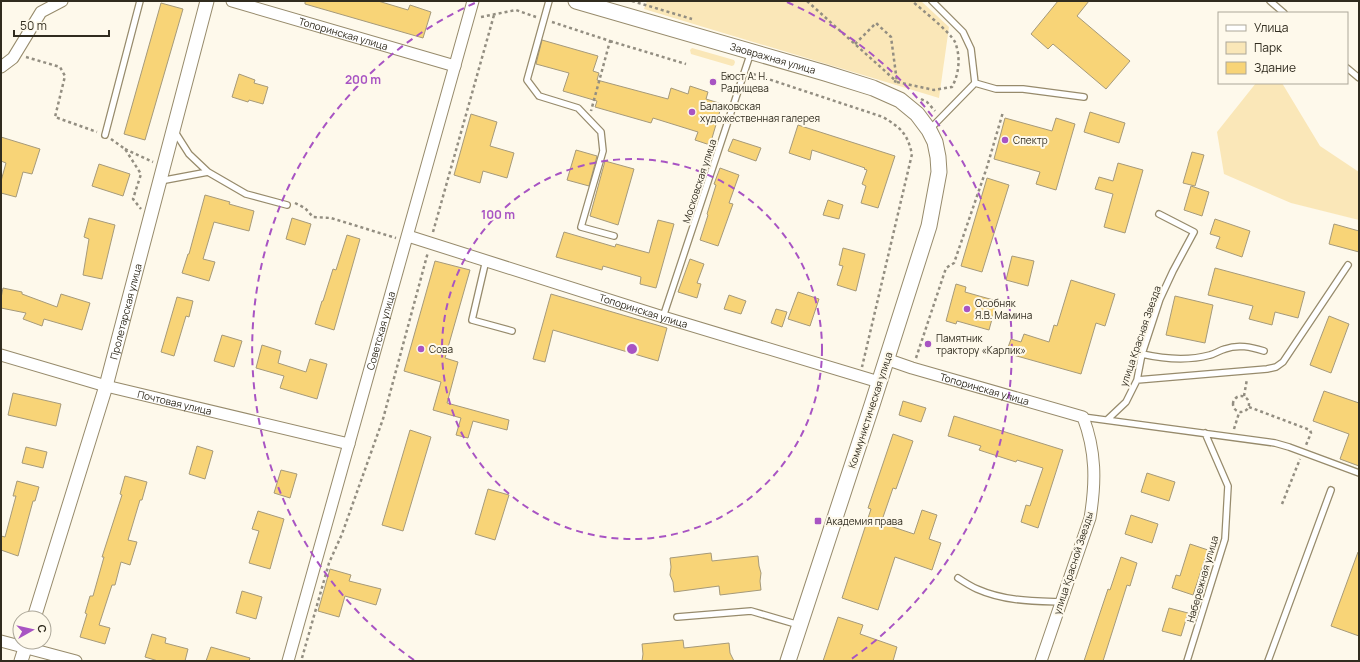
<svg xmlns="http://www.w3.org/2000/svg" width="1360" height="662" font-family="Manrope,sans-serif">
  <rect width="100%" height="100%" fill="#fef9eb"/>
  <!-- green -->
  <path fill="#fae7b8" d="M 647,1 L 921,1 L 949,27 L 939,98 L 644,9 Z
    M 692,48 L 734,60 L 735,62 L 734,65 L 732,66 L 691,54 L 690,50 Z
    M 1256,83 L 1282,83 L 1320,146 L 1359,172 L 1359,220 L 1291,203 L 1224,174 L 1217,132 Z"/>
  <!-- building -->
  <path fill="#f8d477" stroke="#a69a7a" d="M 305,1 L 378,1 L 408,10 L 410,5 L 431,12 L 423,38 L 305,4 Z
    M 1058,1 L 1089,1 L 1077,16 L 1130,61 L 1106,89 L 1053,44 L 1048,49 L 1031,34 Z
    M 161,3 L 183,9 L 145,140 L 124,134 Z
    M 542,40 L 598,56 L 593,71 L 599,73 L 597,80 L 668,99 L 671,88 L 688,94 L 690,86 L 708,92 L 706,99 L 722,104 L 710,145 L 695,140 L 698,132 L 653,118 L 651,123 L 595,107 L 597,101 L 563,91 L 569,73 L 536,64 Z
    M 239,74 L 255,80 L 254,83 L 268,87 L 263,104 L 249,100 L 248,102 L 232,97 Z
    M 1090,112 L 1125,123 L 1119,143 L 1084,132 Z
    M 471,114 L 497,122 L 490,146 L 514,153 L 507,178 L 483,171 L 480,183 L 454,175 Z
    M 1005,118 L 1052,131 L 1056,118 L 1075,124 L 1056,190 L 1036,184 L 1040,172 L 994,159 Z
    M 798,125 L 895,156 L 878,208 L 861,203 L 866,186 L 862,184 L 867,170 L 864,169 L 865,168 L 812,150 L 810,160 L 789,153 Z
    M 1,137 L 40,149 L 32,174 L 23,172 L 16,197 L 1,193 L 1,181 L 6,163 L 1,161 Z
    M 733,139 L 761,148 L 756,161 L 728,151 Z
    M 576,150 L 597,156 L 589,186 L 567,180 Z
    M 1192,152 L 1204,155 L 1195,186 L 1183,183 Z
    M 605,161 L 634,169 L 618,225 L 590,216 Z
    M 1118,163 L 1143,170 L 1125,233 L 1104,227 L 1113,194 L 1095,189 L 1099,177 L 1113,181 Z
    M 99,164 L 130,174 L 123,196 L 92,186 Z
    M 720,168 L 739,175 L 729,203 L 733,204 L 718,246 L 700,240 L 708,215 L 707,214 L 716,185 L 714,184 Z
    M 987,178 L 1009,185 L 982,272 L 961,266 Z
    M 1191,186 L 1209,192 L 1202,216 L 1184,210 Z
    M 205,195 L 230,202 L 229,204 L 254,211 L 249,231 L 214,222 L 203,259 L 215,262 L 209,281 L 182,273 L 188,254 L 189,254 Z
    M 828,200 L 843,205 L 839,219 L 823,215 Z
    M 89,218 L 115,225 L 102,279 L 83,275 L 89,239 L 84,237 Z
    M 292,218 L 311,224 L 305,245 L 286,239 Z
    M 1215,219 L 1250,231 L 1242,257 L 1216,248 L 1220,237 L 1210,234 Z
    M 658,220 L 674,224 L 656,288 L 640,284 L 641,277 L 603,266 L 602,270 L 556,257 L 564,232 L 615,247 L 616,244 L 649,253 Z
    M 1334,224 L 1359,231 L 1359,252 L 1329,244 Z
    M 347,235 L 360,239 L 334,330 L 315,324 L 322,301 L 323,301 L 333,269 L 336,270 Z
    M 843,248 L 865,254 L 856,291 L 837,285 L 843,266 L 839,265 Z
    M 1012,256 L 1034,261 L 1028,286 L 1006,280 Z
    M 690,259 L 704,264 L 697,283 L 701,284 L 697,298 L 678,292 Z
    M 435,261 L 470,270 L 445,358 L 458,362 L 447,403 L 509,420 L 507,430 L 473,421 L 468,438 L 456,435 L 461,418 L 433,410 L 441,382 L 404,371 Z
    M 1215,268 L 1305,292 L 1298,318 L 1275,312 L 1272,325 L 1249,319 L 1253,306 L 1208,295 Z
    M 1071,280 L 1115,294 L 1105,326 L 1096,323 L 1081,374 L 1006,353 L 1011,339 L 1021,342 L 1024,334 L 1049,342 L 1054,325 L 1057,326 Z
    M 956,284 L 966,287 L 965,292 L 997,301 L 989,330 L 957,321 L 956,324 L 946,321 Z
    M 3,288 L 22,292 L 22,294 L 57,307 L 61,294 L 90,303 L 82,330 L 44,319 L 42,326 L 23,319 L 26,313 L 1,308 L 1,298 Z
    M 798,292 L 819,299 L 810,326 L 788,319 Z
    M 551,294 L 667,328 L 658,361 L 553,330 L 545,362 L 533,359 Z
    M 729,295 L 746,301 L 741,314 L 724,309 Z
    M 1175,296 L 1213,305 L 1205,343 L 1166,335 Z
    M 177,297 L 193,301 L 189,317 L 186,316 L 174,356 L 161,352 Z
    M 776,309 L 787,312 L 782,327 L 771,323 Z
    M 1329,316 L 1349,324 L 1331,373 L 1310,365 Z
    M 222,335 L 242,341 L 234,367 L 214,361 Z
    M 262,345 L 281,351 L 278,363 L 306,372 L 310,359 L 327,364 L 317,399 L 280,388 L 284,376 L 256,368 Z
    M 1324,391 L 1359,403 L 1359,466 L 1340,459 L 1349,434 L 1313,421 Z
    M 13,393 L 61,404 L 56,426 L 8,415 Z
    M 903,401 L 926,408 L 921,422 L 899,415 Z
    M 954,416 L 1063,450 L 1038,528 L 1021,522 L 1026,505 L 1030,506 L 1043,468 L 1017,460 L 1016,462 L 979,450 L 981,446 L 948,436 Z
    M 410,430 L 431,437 L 403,531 L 382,525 Z
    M 893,434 L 913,441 L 896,489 L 893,488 L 881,523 L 914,534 L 922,510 L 937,515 L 929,539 L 941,543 L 932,570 L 895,557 L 878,610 L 842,598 L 871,509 L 868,508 Z
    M 197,446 L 213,451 L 205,479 L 189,474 Z
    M 26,447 L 47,452 L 43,468 L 22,463 Z
    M 281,470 L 297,474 L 290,498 L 274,493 Z
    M 1147,473 L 1175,482 L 1169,501 L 1141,492 Z
    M 125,476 L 147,482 L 142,500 L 140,500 L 128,540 L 137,542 L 130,565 L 121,562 L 115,585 L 112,585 L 99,625 L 110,628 L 105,644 L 80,637 L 87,614 L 85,613 L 90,596 L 93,596 L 104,557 L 102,557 L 122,495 L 120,494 Z
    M 17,481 L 39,487 L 35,501 L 33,501 L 18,556 L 1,550 L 1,536 L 5,537 L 16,496 L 13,496 Z
    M 488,489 L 509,495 L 495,540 L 475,534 Z
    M 258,511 L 284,519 L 270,569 L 249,563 L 259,531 L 252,529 Z
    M 1131,515 L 1158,524 L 1152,543 L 1125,534 Z
    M 1190,544 L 1208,550 L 1193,595 L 1172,588 L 1176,575 L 1180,576 Z
    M 1358,552 L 1359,552 L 1359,636 L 1331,626 Z
    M 711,553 L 712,561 L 758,556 L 759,566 L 761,573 L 760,581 L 761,590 L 720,595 L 719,586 L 674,592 L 673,582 L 670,575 L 671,567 L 670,558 Z
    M 1121,557 L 1137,563 L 1130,586 L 1127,585 L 1103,661 L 1084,661 L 1108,589 L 1110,590 Z
    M 330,569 L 351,575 L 349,581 L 381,589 L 376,605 L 345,596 L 339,617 L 318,611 Z
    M 242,591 L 262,597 L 256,619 L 236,613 Z
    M 1169,608 L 1188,613 L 1181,636 L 1162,631 Z
    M 838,617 L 863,625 L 860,634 L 897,647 L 893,661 L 823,661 Z
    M 152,634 L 166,638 L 165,643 L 188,649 L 185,661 L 158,661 L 145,657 Z
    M 683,640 L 684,648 L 729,643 L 730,653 L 734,661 L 642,661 L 643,654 L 642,644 Z
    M 211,647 L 250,658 L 249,661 L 206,661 Z"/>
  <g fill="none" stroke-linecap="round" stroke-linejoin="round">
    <defs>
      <path id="service" d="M 549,1 L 527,80 L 539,96 L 578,108 L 601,132 L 603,151 L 581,227 L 614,236
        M 932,1 L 963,32 L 971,49 L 975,83
        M 1270,1 L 1284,13
        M 1347,68 L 1359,78
        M 929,130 L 975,83 L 996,89 L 1023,89 L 1084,97
        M 105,135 L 140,1
        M 208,172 L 246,194 L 287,205
        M 160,181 L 208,172 L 189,154 L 175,132
        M 486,260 L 472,320 L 512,331
        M 663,317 L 751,52
        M 1142,354 C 1164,359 1188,361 1210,355 C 1215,354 1220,350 1225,349 C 1238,344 1251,347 1264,351
        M 1137,380 L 1267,369 L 1276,367 L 1283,362 L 1348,265
        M 1083,417 L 1275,443 L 1289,447 L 1359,473
        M 1108,419 L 1126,402 L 1137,380 L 1142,354 L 1160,299 L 1173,271 L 1194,232 L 1159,214
        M 958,578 C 964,582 970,586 977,589 C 1004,601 1032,601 1061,602
        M 677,617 L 751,611 L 799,625
        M 1187,661 L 1225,539 L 1228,486 L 1205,433
        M 1268,661 L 1331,490"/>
      <g id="minor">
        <path id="s1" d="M 232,1 L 455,66"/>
        <path d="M 1,67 L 13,58 L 41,12 L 62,1"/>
        <path id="s2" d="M 408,236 L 663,317 L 879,382"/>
        <path id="s3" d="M 1,355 L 106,386 L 349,444"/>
        <path id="s4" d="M 886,359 L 912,368 L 1083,417 C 1096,451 1096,482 1090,518 L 1041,661"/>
        <path d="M 1,641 L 76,661"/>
        <path id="s5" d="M 288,661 L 473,1"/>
      </g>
      <g id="tertiary">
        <path id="s6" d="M 34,618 L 106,386 L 207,1"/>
        <path d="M 21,661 L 27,642"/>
      </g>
      <g id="secondary">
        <path id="s7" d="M 576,1 L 825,73 L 873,88 L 900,100 L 917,114 L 929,130 L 935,142 L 938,157 L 939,172 L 929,226 L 872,405 L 788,661"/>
      </g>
    </defs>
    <!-- service casing -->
    <use href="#service" stroke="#978b6c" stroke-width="8"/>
    <!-- minor casing -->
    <use href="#minor" stroke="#978b6c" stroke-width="13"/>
    <!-- tertiary casing -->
    <use href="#tertiary" stroke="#978b6c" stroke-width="15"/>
    <!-- secondary casing -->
    <use href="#secondary" stroke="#978b6c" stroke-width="17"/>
    <!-- path -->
    <path stroke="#938e81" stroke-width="2.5" stroke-dasharray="3 3" stroke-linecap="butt" d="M 632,1 L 692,19
      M 807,1 L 896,81
      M 481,17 L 516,10 L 536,17
      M 552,22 L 610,41 L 591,111
      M 610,41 L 686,64
      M 855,44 L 876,23 L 891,37 L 897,82 L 894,81
      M 26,57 L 60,67 L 65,76 L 55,117 L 97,132
      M 753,74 L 883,117 C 901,128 907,133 912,154 L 862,367
      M 897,82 L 934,90 L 952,87 C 959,74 961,57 955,42 C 950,32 921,9 912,1
      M 921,99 L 927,102 L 935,111
      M 111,139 L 125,149 L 141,174 L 133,199 L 141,209
      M 125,149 L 153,162
      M 295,203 L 305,208 L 313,217 L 331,218 L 396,238
      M 433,232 L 494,15
      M 916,358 L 946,268 L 954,263 L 987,167 L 1003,112
      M1233 404a8 8 0 1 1 16 0a8 8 0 1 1-16 0Z
      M 1244,396 L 1247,379
      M 1249,407 L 1310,430 L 1311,433 L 1306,445
      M 1234,429 L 1239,413
      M 1282,504 L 1300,459
      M 302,658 L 329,563 L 342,534 L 383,419 L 428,252"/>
    <!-- service -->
    <use href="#service" stroke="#fff" stroke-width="5.5"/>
    <!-- minor -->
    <use href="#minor" stroke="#fff" stroke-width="11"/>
    <!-- tertiary -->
    <use href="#tertiary" stroke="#fff" stroke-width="13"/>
    <!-- secondary -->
    <use href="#secondary" stroke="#fff" stroke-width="15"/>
  </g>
  <!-- distance rings -->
  <g fill="none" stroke="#a854c3" stroke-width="2" stroke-dasharray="7 5">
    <circle cx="632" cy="349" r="190"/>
    <path d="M414 660A380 380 0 0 1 477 2M787 2A380 380 0 0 1 850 660"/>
  </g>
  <!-- markers -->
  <g fill="#a854c3" stroke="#fef9eb" stroke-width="1.5">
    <circle cx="713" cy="82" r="4"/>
    <circle cx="692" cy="112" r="4"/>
    <circle cx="1005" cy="140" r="4"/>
    <circle cx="967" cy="309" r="4"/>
    <circle cx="928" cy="344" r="4"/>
    <circle cx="421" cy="349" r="4"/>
    <rect x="814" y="517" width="8" height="8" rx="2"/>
  </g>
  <g text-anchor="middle" stroke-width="4" stroke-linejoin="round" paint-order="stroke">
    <!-- street labels -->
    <g font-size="10" fill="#312c1f" stroke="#fef9eb">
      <text dy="4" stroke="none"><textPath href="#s1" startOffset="116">Топоринская улица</textPath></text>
      <text dy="4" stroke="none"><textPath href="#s7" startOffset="205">Заовражная улица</textPath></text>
      <text transform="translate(699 181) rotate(-72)" y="4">Московская улица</text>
      <text dy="4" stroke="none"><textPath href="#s2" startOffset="247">Топоринская улица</textPath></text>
      <text dy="4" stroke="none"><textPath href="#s6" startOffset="320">Пролетарская улица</textPath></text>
      <text dy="4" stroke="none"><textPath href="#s5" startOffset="343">Советская улица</textPath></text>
      <text transform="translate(1140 336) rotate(-71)" y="4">улица Красная Звезда</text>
      <text dy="4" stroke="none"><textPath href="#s4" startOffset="103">Топоринская улица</textPath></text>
      <text dy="4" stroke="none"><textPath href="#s3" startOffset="180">Почтовая улица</textPath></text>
      <text transform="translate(870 410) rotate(-72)" y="4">Коммунистическая улица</text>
      <text transform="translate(1073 563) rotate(-72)" y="4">улица Красной Звезды</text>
      <text transform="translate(1202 579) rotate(-74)" y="4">Набережная улица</text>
    </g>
    <!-- poi labels -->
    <g font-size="10" fill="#312c1f" stroke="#fef9eb" text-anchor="start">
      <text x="721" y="80">Бюст А. Н.<tspan x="721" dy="12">Радищева</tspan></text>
      <text x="700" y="110">Балаковская<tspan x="700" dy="12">художественная галерея</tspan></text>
      <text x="1013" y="144">Спектр</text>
      <text x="975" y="307">Особняк<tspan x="975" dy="12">Я.В. Мамина</tspan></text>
      <text x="936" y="342">Памятник<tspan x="936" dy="12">трактору «Карлик»</tspan></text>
      <text x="429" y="353">Сова</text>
      <text x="826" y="525">Академия права</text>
    </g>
  </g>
  <circle cx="632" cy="349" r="6" fill="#a854c3" stroke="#fef9eb" stroke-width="2"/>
  <g font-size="12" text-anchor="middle" font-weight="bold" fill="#a854c3" stroke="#fef9eb" stroke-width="4" stroke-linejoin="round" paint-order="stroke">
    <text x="363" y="84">200 m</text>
    <text x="498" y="219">100 m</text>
  </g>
  <!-- border -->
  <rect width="1360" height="662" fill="none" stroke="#312c1f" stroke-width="4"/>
  <!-- legend -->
  <rect x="1218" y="12" width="130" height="72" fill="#fef9eb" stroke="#aca799"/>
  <rect x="1226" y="25" width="20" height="6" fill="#ffffff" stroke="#aca799"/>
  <text x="1254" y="32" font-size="12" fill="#312c1f">Улица</text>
  <rect x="1226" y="42" width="20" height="12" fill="#fae7b8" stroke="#aca799"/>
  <text x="1254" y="52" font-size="12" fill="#312c1f">Парк</text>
  <rect x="1226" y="62" width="20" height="12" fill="#f8d477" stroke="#aca799"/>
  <text x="1254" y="72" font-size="12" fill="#312c1f">Здание</text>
  <!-- north arrow -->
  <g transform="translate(32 630) rotate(82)"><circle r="19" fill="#fef9eb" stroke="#aca799"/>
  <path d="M0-3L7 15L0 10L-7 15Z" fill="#a854c3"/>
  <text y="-6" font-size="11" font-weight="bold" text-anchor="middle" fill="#312c1f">С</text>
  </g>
  <!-- scale -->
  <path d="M14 30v6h95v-6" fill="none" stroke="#312c1f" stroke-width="2"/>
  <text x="20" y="30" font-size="12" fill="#312c1f" stroke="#fef9eb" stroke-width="3" paint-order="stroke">50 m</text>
</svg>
